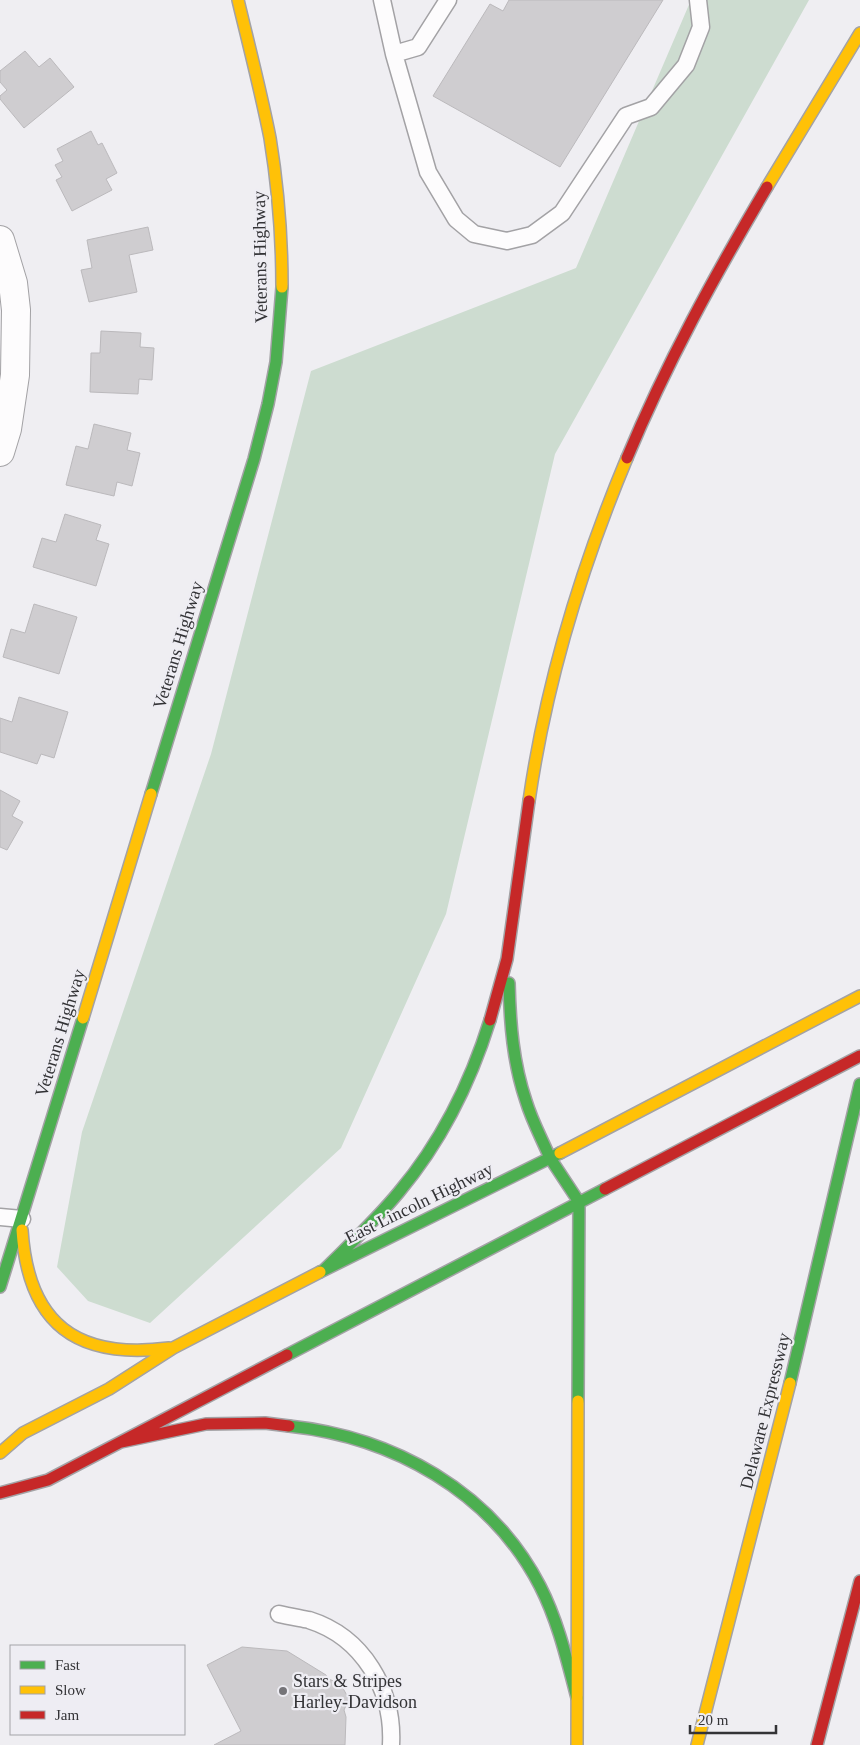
<svg xmlns="http://www.w3.org/2000/svg" width="860" height="1745" font-family="'Times New Roman',serif">
  <rect width="100%" height="100%" fill="#efeef2"/>
  <!-- green -->
  <path fill="#cddcd0" d="M 691,0 L 809,0 L 555,454 L 446,914 L 341,1148 L 150,1323 L 88,1301 L 57,1267 L 82,1132 L 211,754 L 311,371 L 576,268 Z"/>
  <!-- building -->
  <path fill="#cfcdd0" stroke="#bbb9bc" d="M 509,0 L 663,0 L 560,167 L 433,96 L 490,4 L 503,11 Z
    M 25,51 L 39,67 L 50,58 L 74,87 L 24,128 L 0,99 L 0,96 L 7,90 L 0,82 L 0,71 Z
    M 91,131 L 98,145 L 102,143 L 117,173 L 106,179 L 112,190 L 72,211 L 56,180 L 62,177 L 55,165 L 63,161 L 57,149 Z
    M 148,227 L 153,250 L 129,255 L 137,292 L 89,302 L 81,270 L 92,268 L 87,240 Z
    M 101,331 L 141,333 L 140,347 L 154,348 L 152,380 L 139,379 L 138,394 L 90,392 L 91,353 L 100,353 Z
    M 94,424 L 131,433 L 127,450 L 140,453 L 132,486 L 117,482 L 114,496 L 66,485 L 76,446 L 88,449 Z
    M 65,514 L 101,525 L 96,540 L 109,544 L 96,586 L 33,567 L 42,538 L 56,542 Z
    M 34,604 L 77,617 L 59,674 L 3,657 L 11,629 L 25,633 Z
    M 19,697 L 68,712 L 54,758 L 41,754 L 37,764 L 0,752 L 0,718 L 12,722 Z
    M 0,790 L 20,801 L 12,816 L 23,822 L 7,850 L 0,847 Z
    M 242,1647 L 287,1651 L 326,1675 L 328,1679 L 340,1683 L 349,1699 L 344,1710 L 346,1717 L 345,1745 L 214,1745 L 241,1731 L 207,1665 Z"/>
  <g fill="none" stroke-linecap="round" stroke-linejoin="round">
    <defs>
      <path id="lane" d="M 382,0 L 394,54 L 428,172 L 456,219 L 474,234 L 507,241 L 532,235 L 562,213 L 626,116 L 651,107 L 686,65 L 701,27 L 698,0
        M 394,54 L 418,47 L 448,0
        M 0,1217 L 22,1219
        M 279,1614 C 288,1616 299,1618 309,1620 C 363,1637 394,1690 391,1745"/>
      <path id="street" d="M 0,240 L 13,283 L 16,310 L 15,375 L 7,429 L 0,452"/>
      <path id="fast" d="M 151,794 L 254,459 L 268,404 L 276,362 L 282,287
        M 509,983 C 510,1023 513,1063 526,1101 C 532,1121 542,1139 550,1158
        M 550,1158 L 579,1202
        M 325,1269 C 350,1244 377,1219 399,1192 C 441,1142 471,1081 490,1020
        M 320,1272 L 560,1153
        M 0,1287 L 83,1018
        M 287,1355 L 605,1189
        M 790,1383 L 860,1084
        M 578,1401 L 579,1202
        M 289,1426 C 393,1437 491,1491 540,1586 C 558,1621 567,1660 577,1698"/>
      <path id="slow" d="M 238,0 C 249,46 261,92 270,138 C 278,187 282,237 282,287
        M 767,187 L 860,33
        M 529,801 C 546,683 581,568 627,458
        M 83,1018 L 151,794
        M 560,1153 L 860,996
        M 22,1230 C 28,1324 77,1360 169,1348
        M 0,1453 L 23,1433 L 109,1389 L 173,1348 L 320,1272
        M 577,1745 L 578,1401
        M 697,1745 L 790,1383"/>
      <path id="jam" d="M 627,458 C 666,364 715,275 767,187
        M 490,1020 L 507,959 L 529,801
        M 605,1189 L 860,1056
        M 121,1442 L 206,1424 L 265,1423 L 289,1426
        M 0,1493 L 48,1480 L 287,1355
        M 817,1745 L 860,1581"/>
    </defs>
    <!-- lane casing -->
    <use href="#lane" stroke="#a3a2a5" stroke-width="19"/>
    <!-- street casing -->
    <use href="#street" stroke="#a3a2a5" stroke-width="30"/>
    <!-- fast casing -->
    <use href="#fast" stroke="#a3a2a5" stroke-width="14"/>
    <!-- slow casing -->
    <use href="#slow" stroke="#a3a2a5" stroke-width="14"/>
    <!-- jam casing -->
    <use href="#jam" stroke="#a3a2a5" stroke-width="14"/>
    <!-- lane -->
    <use href="#lane" stroke="#fdfcfd" stroke-width="16"/>
    <!-- street -->
    <use href="#street" stroke="#fdfcfd" stroke-width="28"/>
    <!-- fast -->
    <use href="#fast" stroke="#4caf50" stroke-width="11"/>
    <!-- slow -->
    <use href="#slow" stroke="#ffc107" stroke-width="11"/>
    <!-- jam -->
    <use href="#jam" stroke="#c62828" stroke-width="11"/>
  </g>
  <!-- markers -->
  <circle fill="#757478" stroke="#eeedf3" stroke-width="2" cx="283" cy="1691" r="5"/>
  <g text-anchor="middle" stroke-width="4.5" stroke-linejoin="round" paint-order="stroke">
    <!-- street labels -->
    <g font-size="18" fill="#333336" stroke="#eeedf3">
      <text transform="translate(260 257) rotate(-91)" y="6">Veterans Highway</text>
      <text transform="translate(178 645) rotate(-73)" y="6">Veterans Highway</text>
      <text transform="translate(60 1033) rotate(-73)" y="6">Veterans Highway</text>
      <text transform="translate(419 1203) rotate(-26)" y="6">East Lincoln Highway</text>
      <text transform="translate(765 1411) rotate(-76)" y="6">Delaware Expressway</text>
    </g>
    <!-- poi labels -->
    <g font-size="18" fill="#333336" stroke="#eeedf3" text-anchor="start">
      <text x="293" y="1687">Stars &amp; Stripes<tspan x="293" dy="21">Harley-Davidson</tspan></text>
    </g>
  </g>
  <!-- legend -->
  <rect x="10" y="1645" width="175" height="90" fill="#eeedf3" stroke="#a3a3a7"/>
  <rect x="20" y="1661" width="25" height="8" fill="#4caf50" stroke="#a3a3a7"/>
  <text x="55" y="1670" font-size="15" fill="#333336">Fast</text>
  <rect x="20" y="1686" width="25" height="8" fill="#ffc107" stroke="#a3a3a7"/>
  <text x="55" y="1695" font-size="15" fill="#333336">Slow</text>
  <rect x="20" y="1711" width="25" height="8" fill="#c62828" stroke="#a3a3a7"/>
  <text x="55" y="1720" font-size="15" fill="#333336">Jam</text>
  <!-- scale -->
  <path d="M690 1725v8h86v-8" fill="none" stroke="#333336" stroke-width="2.5"/>
  <text x="698" y="1725" font-size="15" fill="#333336" stroke="#eeedf3" stroke-width="4" paint-order="stroke">20 m</text>
</svg>
